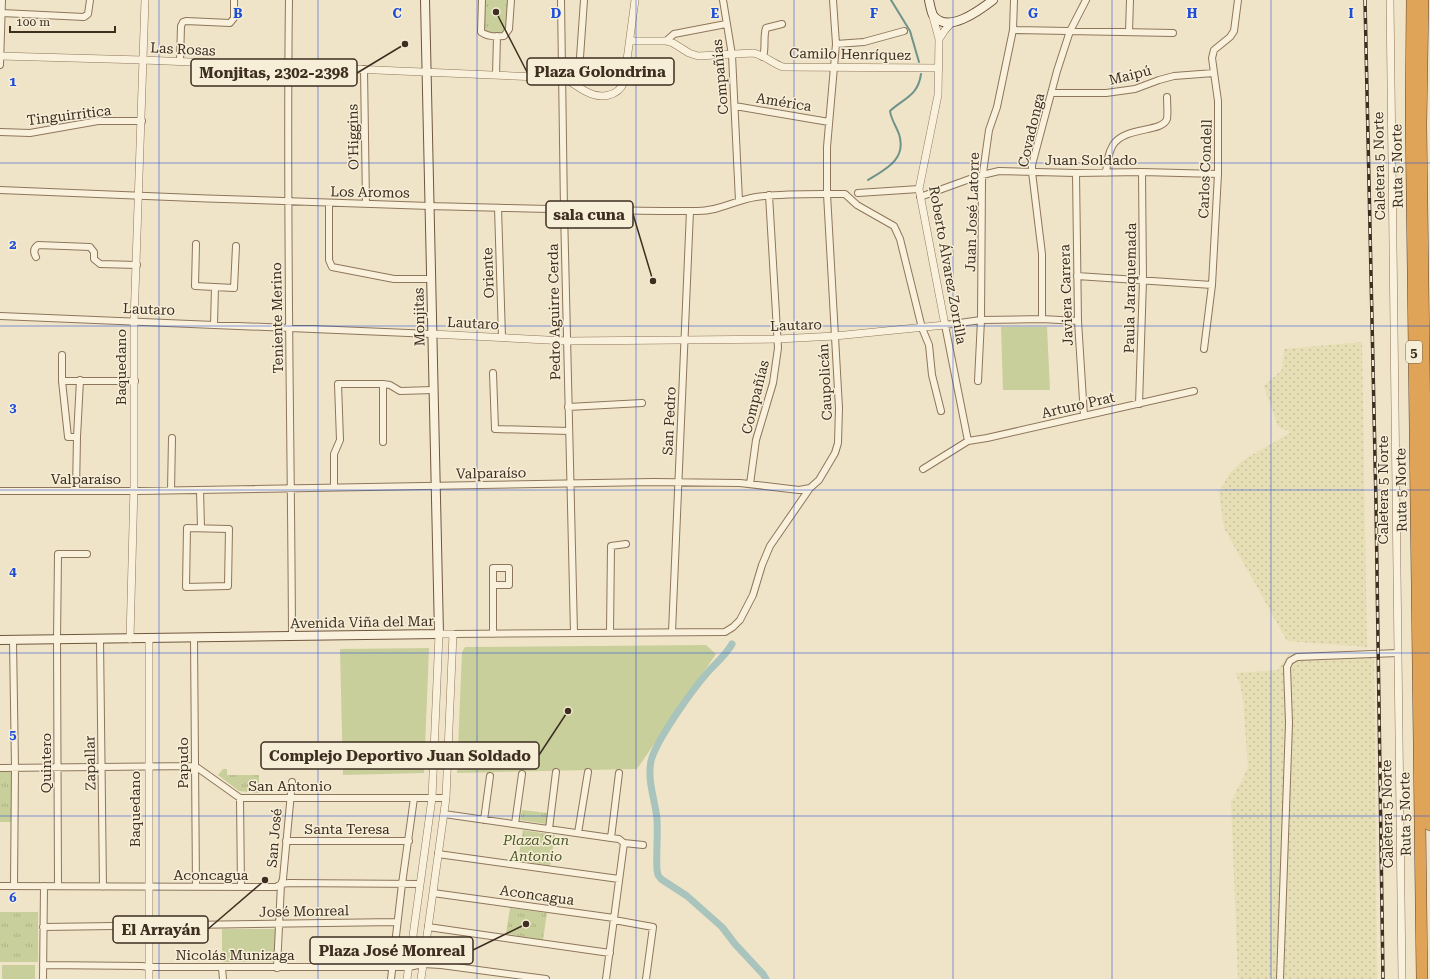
<svg xmlns="http://www.w3.org/2000/svg" width="1430" height="979" font-family="'Roboto Serif',serif">
  <defs>
    <pattern id="farmland-dots" width="8" height="8" patternUnits="userSpaceOnUse"><rect width="8" height="8" fill="#e6deb5"/><path d="M2 2h.1M6 6h.1" fill="none" stroke="#c6bf9b" stroke-width="1.8" stroke-linecap="round"/></pattern>
    <pattern id="grass-tufts" width="24" height="20" patternUnits="userSpaceOnUse"><rect width="24" height="20" fill="#c9cf9b"/><path d="M3 7l-1-3M5 7V3M7 7l1-3M15 17l-1-3M17 17v-4M19 17l1-3" fill="none" stroke="#aeb285"/></pattern>
  </defs>
  <rect width="100%" height="100%" fill="#f0e4c8"/>
  <!-- farmland -->
  <path fill="url(#farmland-dots)" d="M 1362,342 L 1367,647 L 1287,641 L 1224,528 L 1219,492 L 1229,474 L 1242,461 L 1291,432 L 1278,427 L 1264,386 L 1282,370 L 1284,349 Z
    M 1289,653 L 1374,658 L 1377,979 L 1238,979 L 1231,802 L 1248,768 L 1243,700 L 1240,683 L 1235,673 L 1278,670 Z"/>
  <!-- grass -->
  <path fill="url(#grass-tufts)" d="M 485,0 L 508,0 L 507,27 L 501,34 L 489,33 L 484,29 Z
    M 223,769 L 227,769 L 227,775 L 259,775 L 259,793 L 239,791 L 218,775 Z
    M 12,770 L 12,822 L 0,822 L 0,771 Z
    M 522,810 L 548,813 L 546,824 L 520,820 Z
    M 523,830 L 555,835 L 550,866 L 518,861 Z
    M 510,908 L 547,913 L 543,940 L 506,934 Z
    M 0,912 L 38,912 L 38,962 L 0,962 Z"/>
  <!-- garden -->
  <path fill="#c9cf9b" d="M 1001,327 L 1047,327 L 1050,390 L 1003,390 Z
    M 706,645 L 716,654 L 637,769 L 457,773 L 462,652 L 465,647 Z
    M 429,648 L 424,773 L 343,775 L 340,649 Z
    M 222,929 L 275,929 L 275,962 L 222,962 Z
    M 2,965 L 35,965 L 35,979 L 2,979 Z"/>
  <g fill="none" stroke-linecap="round" stroke-linejoin="round">
    <!-- stream -->
    <path stroke="#6f938a" stroke-width="2" d="M 891,0 L 910,31 L 919,62
      M 868,180 C 886,169 907,159 899,134 C 896,126 891,119 890,111 C 904,98 918,96 921,74"/>
    <!-- canal -->
    <path stroke="#a9c4bc" stroke-width="7" d="M 732,644 C 726,655 716,663 708,672 C 693,689 656,740 651,761 C 647,781 655,799 657,819 C 658,836 656,853 657,870 L 658,875 L 661,879 L 687,896 L 722,927 L 735,944 L 763,974 L 766,979"/>
    <defs>
      <path id="minor" d="M 289,0 C 286,212 291,424 292,636
        M 482,0 L 481,32 C 488,37 496,37 504,36 L 509,29 L 511,0
        M 561,0 L 564,210 L 574,633
        M 723,0 L 732,55 L 739,201
        M 2,13 L 84,17 L 88,14 L 90,0
        M 1013,30 L 1173,33
        M 1129,32 L 1130,0
        M 666,41 L 674,34 L 726,24
        M 836,44 L 864,42 L 904,31
        M 763,57 C 766,47 763,37 766,28 L 782,24
        M 180,61 L 181,26 L 183,22 L 186,21 L 230,23 L 234,18 L 234,0
        M 0,65 L 2,0
        M 364,69 L 366,204
        M 496,75 L 497,36
        M 578,86 L 584,0
        M 1052,93 L 1106,93 L 1135,89 L 1159,80 L 1174,76 L 1214,73
        M 735,106 L 829,122
        M 0,132 L 30,133 L 98,121 L 142,121
        M 1076,173 L 1078,321 L 1084,416
        M 1106,173 C 1107,163 1108,153 1113,145 C 1125,126 1162,133 1167,119 C 1168,113 1167,103 1167,97
        M 0,190 C 143,196 287,202 430,206 C 520,208 609,211 698,211 C 720,211 735,200 756,197 C 785,193 816,194 845,194 L 857,205 L 894,226 L 900,239 L 922,328 L 929,345 L 932,375 L 941,411
        M 858,193 L 919,189
        M 920,197 L 978,176 L 999,171 L 1076,173 L 1142,172 L 1218,174
        M 329,203 L 329,260 L 332,267 L 394,279 L 431,279
        M 498,208 L 502,337
        M 196,244 L 195,286 L 234,288 L 236,246
        M 36,257 C 33,252 34,248 38,245 L 90,247 L 94,252 L 94,259 L 100,264 L 137,265
        M 1077,276 L 1212,285
        M 0,316 L 432,334
        M 1042,319 L 1042,254 L 1032,172 L 1032,165 L 1057,71 L 1070,31 L 1086,0
        M 214,325 L 215,287
        M 1204,349 L 1212,285 L 1218,174 L 1218,101 L 1212,58 L 1214,50 L 1230,37 L 1234,31 L 1238,0
        M 62,355 L 62,381 L 68,437 L 77,437
        M 493,373 L 495,429 L 569,431
        M 62,381 L 135,381
        M 978,381 L 981,320 L 982,180 L 989,130 L 997,107 L 1013,30 L 1014,0
        M 383,384 L 383,442
        M 1139,404 L 1143,280 L 1142,172
        M 568,407 L 642,403
        M 968,441 L 945,325 L 981,320 L 1042,319 L 1078,321
        M 923,469 L 968,441 L 987,438 L 1194,391
        M 750,484 L 756,440 L 773,383 L 778,348 L 769,195
        M 334,487 L 334,454 L 340,440 L 338,384 L 383,384 L 390,385 L 400,391 L 433,390
        M 171,490 L 172,438
        M 200,490 L 201,528
        M 0,491 L 138,491 L 653,482 L 740,483 L 799,490 L 810,488
        M 76,491 L 77,437 L 80,380
        M 187,528 L 229,529 L 228,586 L 186,587 Z
        M 493,585 L 509,585 L 509,568 L 493,568 L 493,634
        M 672,632 L 690,211
        M 610,633 L 611,546 L 626,544
        M 453,634 L 725,632 L 733,627 L 740,620 L 753,595 L 762,565 L 770,546 L 810,488 L 819,480 L 835,453 L 838,443 L 839,408 L 827,194 L 827,147 L 836,44 L 833,0
        M 194,638 L 196,887
        M 100,639 L 103,887
        M 13,640 L 15,767 L 14,886
        M 0,768 L 195,766 L 240,798 L 446,798
        M 240,798 L 241,887
        M 444,814 L 611,838 L 619,839 L 624,843 L 643,845
        M 484,820 L 490,776
        M 515,824 L 522,774
        M 549,829 L 556,772
        M 578,833 L 588,772
        M 611,838 L 619,773
        M 286,841 L 409,841
        M 438,854 L 619,879
        M 0,886 L 276,887 L 281,884 L 289,883 L 420,884
        M 58,886 L 57,640 L 58,554 L 87,554
        M 433,893 L 614,918
        M 614,920 L 653,927 L 646,979
        M 43,927 L 397,922
        M 428,927 L 610,953
        M 43,965 L 142,966 L 149,967 L 409,967 L 423,964 L 441,965 L 546,979
        M 222,968 L 223,979
        M 277,968 L 281,884 L 283,879 L 292,782
        M 43,979 L 44,886
        M 391,979 L 402,884 L 414,798
        M 606,979 L 624,843
        M 1280,979 L 1289,723 L 1287,667 L 1290,661 L 1297,657 L 1398,653"/>
      <path id="tertiary" d="M 1390,0 L 1402,979
        M 939,39 L 945,30 L 952,22
        M 630,41 L 666,41 L 673,43 L 689,53 L 698,56 L 753,53 C 764,55 772,63 783,67 L 939,68
        M 0,56 L 143,60 L 562,78 C 571,81 578,88 587,92 C 600,99 618,97 624,82 L 635,0
        M 432,334 L 567,341 L 778,339 L 835,336 L 945,325 L 919,189 L 938,95 L 939,39 L 932,13
        M 130,639 L 134,486 L 134,322 L 145,0
        M 149,979 L 149,639
        M 407,979 L 432,798 L 439,634 L 453,634 L 446,798 L 421,979"/>
      <path id="secondary" d="M 929,0 C 930,5 931,11 933,15 C 947,35 980,10 993,0
        M 0,640 L 439,634 L 425,0"/>
      <path id="motorway" d="M 1412,0 L 1411,114 L 1422,979
        M 1423,0 L 1421,125 L 1430,825"/>
    </defs>
    <!-- minor casing -->
    <use href="#minor" stroke="#8d765c" stroke-width="8"/>
    <!-- tertiary casing -->
    <use href="#tertiary" stroke="#8d765c" stroke-width="8"/>
    <!-- secondary casing -->
    <use href="#secondary" stroke="#6f573f" stroke-width="10"/>
    <!-- motorway casing -->
    <use href="#motorway" stroke="#5b4430" stroke-width="12"/>
    <!-- minor -->
    <use href="#minor" stroke="#faf1dc" stroke-width="6"/>
    <!-- tertiary -->
    <use href="#tertiary" stroke="#faf1dc" stroke-width="7"/>
    <!-- secondary -->
    <use href="#secondary" stroke="#faf1dc" stroke-width="8"/>
    <!-- motorway -->
    <use href="#motorway" stroke="#e0a458" stroke-width="11"/>
    <defs>
      <path id="rail" d="M 1365,0 L 1376,503 L 1383,979"/>
    </defs>
    <!-- rail casing -->
    <use href="#rail" stroke="#3d2e20" stroke-width="3.5"/>
    <!-- rail -->
    <use href="#rail" stroke="#f7eed8" stroke-width="2" stroke-dasharray="6" stroke-linecap="butt"/>
  </g>
  <!-- grid -->
  <path fill="none" stroke="#1d4ed8" stroke-width="1" stroke-opacity="0.55" d="M 159,0 L 159,979M 318,0 L 318,979M 477,0 L 477,979M 636,0 L 636,979M 794,0 L 794,979M 953,0 L 953,979M 1112,0 L 1112,979M 1271,0 L 1271,979M 0,163 L 1430,163M 0,326 L 1430,326M 0,490 L 1430,490M 0,653 L 1430,653M 0,816 L 1430,816"/>
  <g text-anchor="middle" stroke-width="3" stroke-linejoin="round" paint-order="stroke">
    <!-- shield labels -->
    <rect fill="#f7eed8" stroke="#756857" stroke-width="1" x="1406" y="341" width="16" height="22" rx="3"/>
    <g font-size="13" font-weight="bold" fill="#3d2e20">
      <text x="1414" y="357">5</text>
    </g>
    <!-- street labels -->
    <g font-size="14" fill="#3d2e20" stroke="#f7eed8">
      <text transform="translate(183 49) rotate(3)" y="5">Las Rosas</text>
      <text transform="translate(850 54) rotate(1)" y="5">Camilo Henríquez</text>
      <text transform="translate(1130 75) rotate(-14)" y="5">Maipú</text>
      <text transform="translate(720 77) rotate(-95)" y="5">Compañías</text>
      <text transform="translate(784 102) rotate(9)" y="5">América</text>
      <text transform="translate(69 115) rotate(-7)" y="5">Tinguirritica</text>
      <text transform="translate(1031 130) rotate(-77)" y="5">Covadonga</text>
      <text transform="translate(353 137) rotate(-91)" y="5">O'Higgins</text>
      <text x="1091" y="165">Juan Soldado</text>
      <text transform="translate(1379 166) rotate(-91)" y="5">Caletera 5 Norte</text>
      <text transform="translate(1397 166) rotate(-91)" y="5">Ruta 5 Norte</text>
      <text transform="translate(1205 169) rotate(-88)" y="5">Carlos Condell</text>
      <text transform="translate(370 192) rotate(1)" y="5">Los Aromos</text>
      <text transform="translate(972 212) rotate(-88)" y="5">Juan José Latorre</text>
      <text transform="translate(948 265) rotate(80)" y="5">Roberto Álvarez Zorrilla</text>
      <text transform="translate(488 273) rotate(-92)" y="5">Oriente</text>
      <text transform="translate(1130 288) rotate(-89)" y="5">Paula Jaraquemada</text>
      <text transform="translate(1066 295) rotate(-92)" y="5">Javiera Carrera</text>
      <text transform="translate(149 309) rotate(2)" y="5">Lautaro</text>
      <text transform="translate(554 312) rotate(-91)" y="5">Pedro Aguirre Cerda</text>
      <text transform="translate(419 317) rotate(-91)" y="5">Monjitas</text>
      <text transform="translate(277 318) rotate(-91)" y="5">Teniente Merino</text>
      <text transform="translate(473 323) rotate(3)" y="5">Lautaro</text>
      <text transform="translate(796 325) rotate(-2)" y="5">Lautaro</text>
      <text transform="translate(121 367) rotate(-90)" y="5">Baquedano</text>
      <text transform="translate(825 382) rotate(-93)" y="5">Caupolicán</text>
      <text transform="translate(755 397) rotate(-76)" y="5">Compañías</text>
      <text transform="translate(1078 405) rotate(-13)" y="5">Arturo Prat</text>
      <text transform="translate(669 421) rotate(-87)" y="5">San Pedro</text>
      <text transform="translate(491 473) rotate(-1)" y="5">Valparaíso</text>
      <text x="86" y="484">Valparaíso</text>
      <text transform="translate(1383 490) rotate(-90)" y="5">Caletera 5 Norte</text>
      <text transform="translate(1401 490) rotate(-91)" y="5">Ruta 5 Norte</text>
      <text transform="translate(362 622) rotate(-1)" y="5">Avenida Viña del Mar</text>
      <text transform="translate(46 763) rotate(-90)" y="5">Quintero</text>
      <text transform="translate(90 763) rotate(-91)" y="5">Zapallar</text>
      <text transform="translate(183 763) rotate(-90)" y="5">Papudo</text>
      <text x="290" y="791">San Antonio</text>
      <text transform="translate(135 809) rotate(-90)" y="5">Baquedano</text>
      <text transform="translate(1387 814) rotate(-91)" y="5">Caletera 5 Norte</text>
      <text transform="translate(1405 814) rotate(-91)" y="5">Ruta 5 Norte</text>
      <text x="347" y="834">Santa Teresa</text>
      <text transform="translate(274 838) rotate(-85)" y="5">San José</text>
      <text x="211" y="880">Aconcagua</text>
      <text transform="translate(537 895) rotate(8)" y="5">Aconcagua</text>
      <text transform="translate(304 911) rotate(-1)" y="5">José Monreal</text>
      <text x="235" y="960">Nicolás Munizaga</text>
    </g>
    <!-- park labels -->
    <g font-size="14" font-style="italic" fill="#4d5a26" stroke="#f7eed8">
      <text x="536" y="845">Plaza San<tspan x="536" dy="16">Antonio</tspan></text>
    </g>
  </g>
  <g font-size="13" text-anchor="middle" font-weight="bold" fill="#1d4ed8" stroke="#f7eed8" stroke-width="3" stroke-linejoin="round" paint-order="stroke">
    <text x="238" y="18">B</text>
    <text x="397" y="18">C</text>
    <text x="556" y="18">D</text>
    <text x="715" y="18">E</text>
    <text x="874" y="18">F</text>
    <text x="1033" y="18">G</text>
    <text x="1192" y="18">H</text>
    <text x="1351" y="18">I</text>
    <text x="13" y="86">1</text>
    <text x="13" y="249">2</text>
    <text x="13" y="412">3</text>
    <text x="13" y="576">4</text>
    <text x="13" y="739">5</text>
    <text x="13" y="902">6</text>
  </g>
  <!-- callouts -->
  <path fill="none" stroke="#3d2e20" stroke-width="1.5" d="M496 12L527 72M405 44L357 73M653 281L633 214M568 711L539 755M265 880L208 929M526 924L473 950"/>
  <g fill="#3d2e20" stroke="#f7eed8" stroke-width="1.5">
    <circle cx="496" cy="12" r="4"/>
    <circle cx="405" cy="44" r="4"/>
    <circle cx="653" cy="281" r="4"/>
    <circle cx="568" cy="711" r="4"/>
    <circle cx="265" cy="880" r="4"/>
    <circle cx="526" cy="924" r="4"/>
  </g>
  <g fill="#f7eed8" stroke="#3d2e20" stroke-width="1.5">
    <rect x="527" y="58" width="147" height="27" rx="4"/>
    <rect x="191" y="59" width="166" height="27" rx="4"/>
    <rect x="546" y="201" width="87" height="27" rx="4"/>
    <rect x="261" y="742" width="278" height="27" rx="4"/>
    <rect x="113" y="916" width="95" height="27" rx="4"/>
    <rect x="310" y="937" width="163" height="27" rx="4"/>
  </g>
  <g font-size="15" text-anchor="middle" font-weight="bold" fill="#3d2e20">
    <text x="600" y="77">Plaza Golondrina</text>
    <text x="274" y="78">Monjitas, 2302-2398</text>
    <text x="589" y="220">sala cuna</text>
    <text x="400" y="761">Complejo Deportivo Juan Soldado</text>
    <text x="161" y="935">El Arrayán</text>
    <text x="392" y="956">Plaza José Monreal</text>
  </g>
  <!-- scale -->
  <path d="M10 26v6h105v-6" fill="none" stroke="#3d2e20" stroke-width="2"/>
  <text x="16" y="26" font-size="12" fill="#3d2e20" stroke="#f7eed8" stroke-width="3" paint-order="stroke">100 m</text>
</svg>
